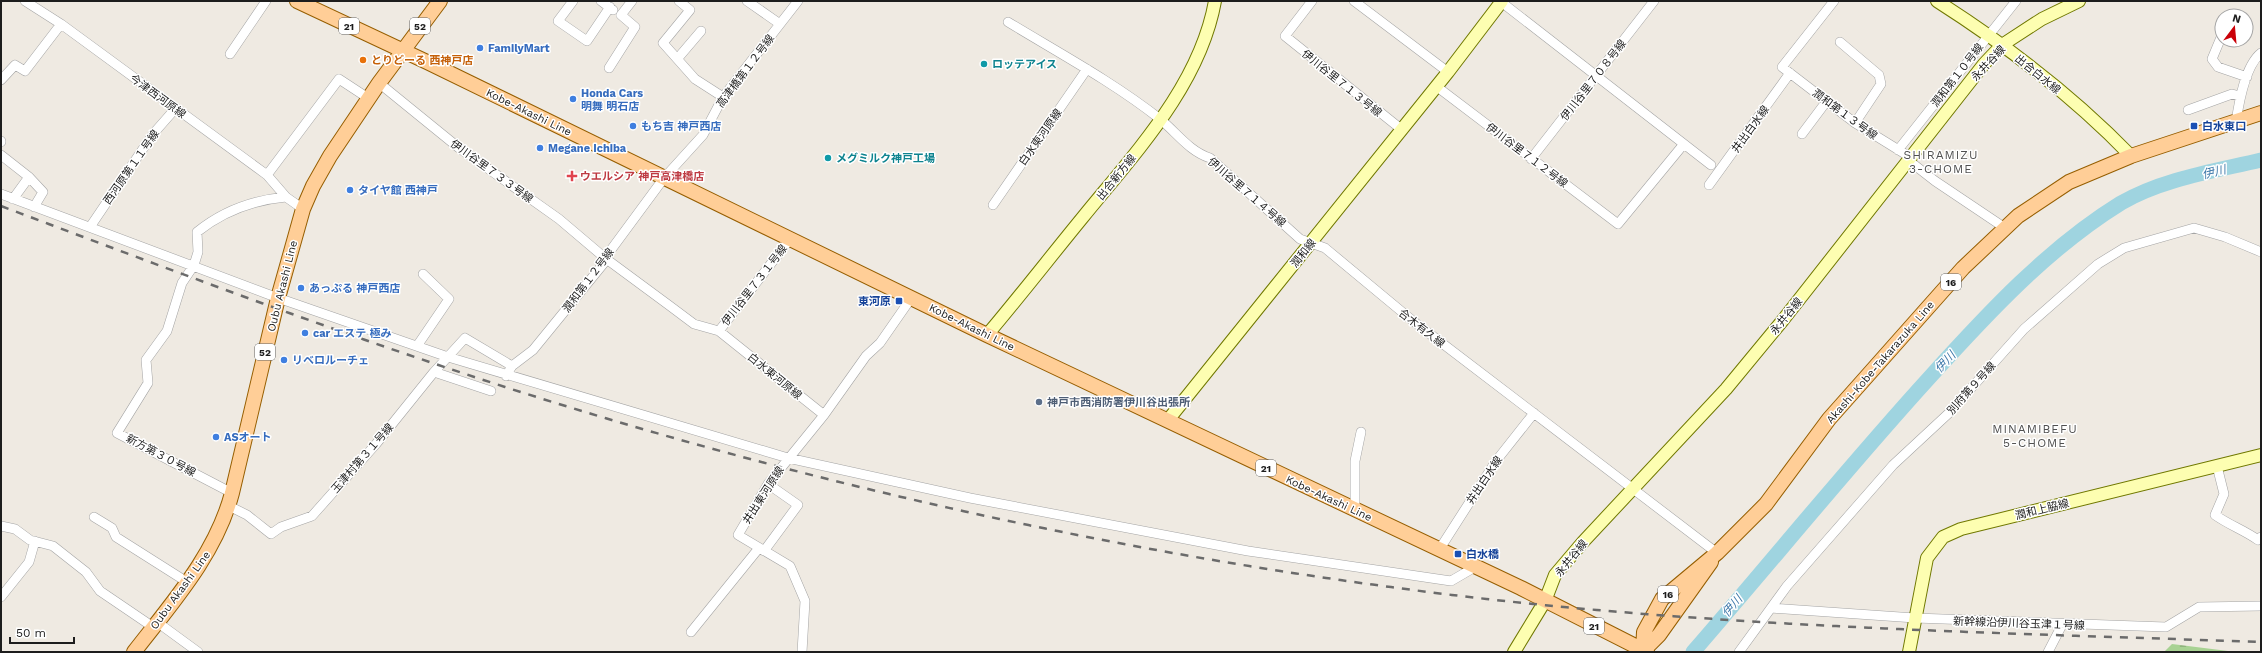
<svg xmlns="http://www.w3.org/2000/svg" width="2262" height="653" font-family="'Work Sans','Noto Sans JP',sans-serif">
  <defs>
    <pattern id="forest-firs" width="22" height="20" patternUnits="userSpaceOnUse"><rect width="22" height="20" fill="#a8d293"/><path d="M5 1l3.5 6h-7zM16 11l3.5 6h-7z" fill="#90b47e"/></pattern>
  </defs>
  <rect width="100%" height="100%" fill="#efeae2"/>
  <!-- forest -->
  <path fill="url(#forest-firs)" d="M 2172,644 L 2236,652 L 2164,652 Z"/>
  <g fill="none" stroke-linecap="round" stroke-linejoin="round">
    <!-- river -->
    <path stroke="#9fd4e0" stroke-width="15" d="M 1693,652 C 1772,561 1848,467 1930,377 C 1987,314 2048,248 2121,203 C 2162,179 2215,171 2261,160"/>
    <defs>
      <path id="street" d="M 25,1 L 61,24 L 267,175 L 286,197
        M 573,1 L 558,21 L 587,41 L 610,7
        M 601,1 L 613,10
        M 679,1 L 690,10 L 663,43 L 695,79 L 723,97
        M 747,1 L 780,24
        M 1312,1 L 1285,36 L 1401,129
        M 1354,1 L 1448,72
        M 1500,1 L 1711,165
        M 1834,1 L 1782,67 L 1855,123 L 1910,157
        M 1008,22 C 1059,53 1113,82 1160,119 C 1177,133 1189,151 1210,158 L 1300,239 L 1325,248 L 1413,321 L 1717,553
        M 2222,35 L 2212,59 L 2218,67 L 2247,77
        M 1840,42 L 1879,75 L 1881,84 L 1855,123
        M 230,54 L 266,1
        M 678,58 L 701,31
        M 609,68 L 635,27 L 621,15 L 632,1
        M 1,80 L 15,65 L 25,71 L 61,24
        M 379,83 L 459,148 L 559,219 L 605,258 L 670,306 L 694,324 L 719,331 L 824,415 L 866,356 L 880,343 L 912,297
        M 1436,86 L 1618,224 L 1683,145
        M 2188,110 L 2232,94 L 2240,96
        M 2236,122 C 2239,102 2245,66 2261,53
        M 1802,134 L 1826,102
        M 1,141 L 1,142
        M 1898,150 L 2016,1
        M 1,155 L 29,177 L 43,192 L 34,207
        M 1531,159 L 1654,1
        M 1908,160 L 1935,181 L 2005,228
        M 267,175 L 339,79 L 368,98
        M 1709,185 L 1790,73
        M 1,194 L 278,298 L 448,357 L 788,458 L 970,498 L 1248,551 L 1451,581 L 1475,567
        M 13,199 L 29,177
        M 993,205 L 1087,69
        M 90,227 L 153,134 L 175,109
        M 719,331 L 790,239
        M 417,346 L 449,299 L 423,274
        M 434,372 L 465,338 L 512,366
        M 506,376 L 512,366 L 533,350 L 604,263 L 605,258 L 664,178 L 703,135 L 723,97 L 798,1
        M 2217,466 L 2224,494 L 2215,515 C 2229,525 2244,530 2258,540 L 2261,537
        M 232,493 L 117,433 L 148,383 L 146,360 L 167,331 L 182,283 L 194,265 L 198,252 L 197,232 C 223,211 253,200 286,197 L 303,209
        M 229,506 L 247,515 L 271,534 L 281,527 L 312,516 L 376,444 L 434,372 L 491,391
        M 1355,510 L 1355,461 L 1361,432
        M 94,517 L 112,528 L 116,537 L 187,582
        M 1,526 L 15,529 L 30,540 L 53,546 L 86,572 L 100,591 L 153,627
        M 1439,550 L 1496,461 L 1534,413
        M 764,551 L 798,505 L 768,484
        M 1,597 L 29,562 L 35,541
        M 1771,608 L 1915,618 L 2166,627 L 2199,607 L 2261,606
        M 157,622 L 198,652
        M 691,632 L 759,548
        M 802,652 L 805,601 L 790,566 L 738,535 L 768,484 L 824,415
        M 1739,652 L 1787,586 L 1893,465 L 1949,413 L 2024,329 L 2098,264 L 2124,248 L 2194,228 L 2225,237 L 2261,252
        M 2048,652 L 2062,625"/>
      <path id="secondary" d="M 1937,1 C 2006,45 2074,97 2131,156
        M 987,335 C 1020,296 1051,256 1083,217 C 1135,153 1200,85 1215,1
        M 1168,420 L 1448,72 L 1502,1
        M 1514,652 L 1545,601 L 1555,575 L 1583,542 L 1726,389 L 1783,320 L 1984,64 L 2002,45 L 2042,19 L 2079,1
        M 1909,652 L 1927,558 L 1943,537 L 1961,529 L 2261,455"/>
      <path id="primary" d="M 297,1 L 427,62 L 987,335 L 1521,588 L 1647,652
        M 1643,651 L 1644,632 L 1662,599 L 1717,553 L 1766,504 L 1829,419 L 1963,268 L 2018,216 L 2069,182 L 2131,156 L 2261,113
        M 134,652 C 172,603 216,554 232,493 L 278,298 L 303,209 L 313,186 L 330,156 L 379,83 L 440,1
        M 1642,652 L 1659,635 L 1711,562"/>
    </defs>
    <!-- street casing -->
    <use href="#street" stroke="#a4a4a4" stroke-width="10"/>
    <!-- secondary casing -->
    <use href="#secondary" stroke="#707800" stroke-width="14"/>
    <!-- primary casing -->
    <use href="#primary" stroke="#965e00" stroke-width="16"/>
    <!-- street -->
    <use href="#street" stroke="#fff" stroke-width="9"/>
    <!-- secondary -->
    <use href="#secondary" stroke="#fdfeb1" stroke-width="12"/>
    <!-- primary -->
    <use href="#primary" stroke="#ffce97" stroke-width="14"/>
    <!-- rail -->
    <path stroke="#6b6b6b" stroke-width="2.5" stroke-dasharray="8 8" stroke-linecap="butt" d="M 1,206 C 168,269 335,332 505,387 C 801,482 1105,550 1413,590 C 1694,627 1978,632 2261,642"/>
  </g>
  <!-- markers -->
  <g fill="#3f7fe0" stroke="#fff" stroke-width="1.5">
    <circle cx="480" cy="48" r="4"/>
    <circle cx="573" cy="99" r="4"/>
    <circle cx="633" cy="126" r="4"/>
    <circle cx="540" cy="148" r="4"/>
    <circle cx="350" cy="190" r="4"/>
    <circle cx="301" cy="288" r="4"/>
    <circle cx="305" cy="333" r="4"/>
    <circle cx="284" cy="360" r="4"/>
    <circle cx="216" cy="437" r="4"/>
  </g>
  <circle fill="#e8710a" stroke="#fff" stroke-width="1.5" cx="363" cy="60" r="4"/>
  <g fill="#0f9aa8" stroke="#fff" stroke-width="1.5">
    <circle cx="984" cy="64" r="4"/>
    <circle cx="828" cy="158" r="4"/>
  </g>
  <g fill="#1a4fb4" stroke="#fff" stroke-width="1.5">
    <rect x="2190" y="122" width="8" height="8" rx="2"/>
    <rect x="895" y="297" width="8" height="8" rx="2"/>
    <rect x="1454" y="550" width="8" height="8" rx="2"/>
  </g>
  <path fill="#e0444e" stroke="#fff" stroke-width="1.5" d="M570 170h4v4h4v4h-4v4h-4v-4h-4v-4h4z"/>
  <circle fill="#5c6f8a" stroke="#fff" stroke-width="1.5" cx="1039" cy="402" r="4"/>
  <g text-anchor="middle" stroke-width="3" stroke-linejoin="round" paint-order="stroke">
    <!-- shield labels -->
    <g fill="#fff" stroke="#616161" stroke-width="1">
      <rect x="339" y="18" width="20" height="16" rx="3"/>
      <rect x="410" y="18" width="20" height="16" rx="3"/>
      <rect x="1941" y="274" width="20" height="16" rx="3"/>
      <rect x="255" y="344" width="20" height="16" rx="3"/>
      <rect x="1256" y="460" width="20" height="16" rx="3"/>
      <rect x="1658" y="586" width="20" height="16" rx="3"/>
      <rect x="1584" y="618" width="20" height="16" rx="3"/>
    </g>
    <g font-size="10" font-weight="bold" fill="#1d1d1d">
      <text x="349" y="30">21</text>
      <text x="420" y="30">52</text>
      <text x="1951" y="286">16</text>
      <text x="265" y="356">52</text>
      <text x="1266" y="472">21</text>
      <text x="1668" y="598">16</text>
      <text x="1594" y="630">21</text>
    </g>
    <!-- shop labels -->
    <g font-size="11" font-weight="bold" fill="#366cbe" stroke="#fff" text-anchor="start">
      <text x="488" y="52">FamilyMart</text>
      <text x="581" y="97">Honda Cars<tspan x="581" dy="13">明舞 明石店</tspan></text>
      <text x="641" y="130">もち吉 神戸西店</text>
      <text x="548" y="152">Megane Ichiba</text>
      <text x="358" y="194">タイヤ館 西神戸</text>
      <text x="309" y="292">あっぷる 神戸西店</text>
      <text x="313" y="337">car エステ 極み</text>
      <text x="292" y="364">リベロルーチェ</text>
      <text x="224" y="441">ASオート</text>
    </g>
    <!-- food labels -->
    <g font-size="11" font-weight="bold" fill="#c56008" stroke="#fff" text-anchor="start">
      <text x="371" y="64">とりどーる 西神戸店</text>
    </g>
    <!-- street labels -->
    <g font-size="11" fill="#1d1d1d" stroke="#fff">
      <text transform="translate(1988 63) rotate(-47)" y="4">永井谷線</text>
      <text transform="translate(745 71) rotate(-53)" y="4">高津橋第１２号線</text>
      <text transform="translate(2038 74) rotate(39)" y="4">出合白水線</text>
      <text transform="translate(1957 75) rotate(-52)" y="4">潤和第１０号線</text>
      <text transform="translate(1593 80) rotate(-52)" y="4">伊川谷里７０８号線</text>
      <text transform="translate(1342 83) rotate(39)" y="4">伊川谷里７１３号線</text>
      <text transform="translate(158 96) rotate(36)" y="4">今津西河原線</text>
      <text transform="translate(529 112) rotate(26)" y="4">Kobe-Akashi Line</text>
      <text transform="translate(1845 114) rotate(36)" y="4">潤和第１３号線</text>
      <text transform="translate(1750 129) rotate(-54)" y="4">井出白水線</text>
      <text transform="translate(1040 137) rotate(-55)" y="4">白水東河原線</text>
      <text transform="translate(1527 155) rotate(37)" y="4">伊川谷里７１２号線</text>
      <text transform="translate(131 167) rotate(-55)" y="4">西河原第１１号線</text>
      <text transform="translate(492 171) rotate(36)" y="4">伊川谷里７３３号線</text>
      <text transform="translate(1116 177) rotate(-51)" y="4">出合新方線</text>
      <text transform="translate(1247 192) rotate(41)" y="4">伊川谷里７１４号線</text>
      <text transform="translate(1303 253) rotate(-51)" y="4">潤和線</text>
      <text transform="translate(588 280) rotate(-53)" y="4">潤和第１２号線</text>
      <text transform="translate(754 285) rotate(-52)" y="4">伊川谷里７３１号線</text>
      <text transform="translate(282 286) rotate(-76)" y="4">Oubu Akashi Line</text>
      <text transform="translate(1786 316) rotate(-51)" y="4">永井谷線</text>
      <text transform="translate(972 327) rotate(26)" y="4">Kobe-Akashi Line</text>
      <text transform="translate(1422 328) rotate(38)" y="4">合木有久線</text>
      <text transform="translate(1880 362) rotate(-49)" y="4">Akashi-Kobe-Takarazuka Line</text>
      <text transform="translate(775 376) rotate(39)" y="4">白水東河原線</text>
      <text transform="translate(1971 388) rotate(-48)" y="4">別府第９号線</text>
      <text transform="translate(161 455) rotate(28)" y="4">新方第３０号線</text>
      <text transform="translate(362 458) rotate(-49)" y="4">玉津村第３１号線</text>
      <text transform="translate(1484 480) rotate(-56)" y="4">井出白水線</text>
      <text transform="translate(763 495) rotate(-57)" y="4">井出東河原線</text>
      <text transform="translate(1329 498) rotate(25)" y="4">Kobe-Akashi Line</text>
      <text transform="translate(2042 509) rotate(-14)" y="4">潤和上脇線</text>
      <text transform="translate(1571 558) rotate(-51)" y="4">永井谷線</text>
      <text transform="translate(180 590) rotate(-54)" y="4">Oubu Akashi Line</text>
      <text transform="translate(2019 623) rotate(2)" y="4">新幹線沿伊川谷玉津１号線</text>
    </g>
    <!-- culture labels -->
    <g font-size="11" font-weight="bold" fill="#0d838f" stroke="#fff" text-anchor="start">
      <text x="992" y="68">ロッテアイス</text>
      <text x="836" y="162">メグミルク神戸工場</text>
    </g>
    <!-- transit labels -->
    <g font-size="11" font-weight="bold" fill="#164399" stroke="#fff" text-anchor="start">
      <text x="2202" y="130">白水東口</text>
      <text x="891" y="305" text-anchor="end">東河原</text>
      <text x="1466" y="558">白水橋</text>
    </g>
    <!-- health labels -->
    <g font-size="11" font-weight="bold" fill="#be3a42" stroke="#fff" text-anchor="start">
      <text x="580" y="180">ウエルシア 神戸高津橋店</text>
    </g>
    <!-- service labels -->
    <g font-size="11" font-weight="bold" fill="#4e5e75" stroke="#fff" text-anchor="start">
      <text x="1047" y="406">神戸市西消防署伊川谷出張所</text>
    </g>
    <!-- neighbourhood labels -->
    <g font-size="12" letter-spacing="1" fill="#505050" stroke="#fff">
      <text x="1941" y="159">SHIRAMIZU<tspan x="1941" dy="14">3-CHOME</tspan></text>
      <text x="2035" y="433">MINAMIBEFU<tspan x="2035" dy="14">5-CHOME</tspan></text>
    </g>
    <!-- water labels -->
    <g font-size="12" font-style="italic" fill="#407aab" stroke="#fff">
      <text transform="translate(2214 172) rotate(-14)" y="4">伊川</text>
      <text transform="translate(1945 362) rotate(-47)" y="4">伊川</text>
      <text transform="translate(1732 606) rotate(-49)" y="4">伊川</text>
    </g>
  </g>
  <!-- border -->
  <rect width="2262" height="653" fill="none" stroke="#1d1d1d" stroke-width="4"/>
  <!-- north arrow -->
  <g transform="translate(2234 28) rotate(16)"><circle r="19" fill="#ffffff" stroke="#a5a5a5"/>
  <path d="M0-3L7 15L0 10L-7 15Z" fill="#ca0008"/>
  <text y="-6" font-size="11" font-weight="bold" text-anchor="middle" fill="#1d1d1d">N</text>
  </g>
  <!-- scale -->
  <path d="M10 637v6h64v-6" fill="none" stroke="#1d1d1d" stroke-width="2"/>
  <text x="16" y="637" font-size="12" fill="#1d1d1d" stroke="#ffffff" stroke-width="3" paint-order="stroke">50 m</text>
</svg>
